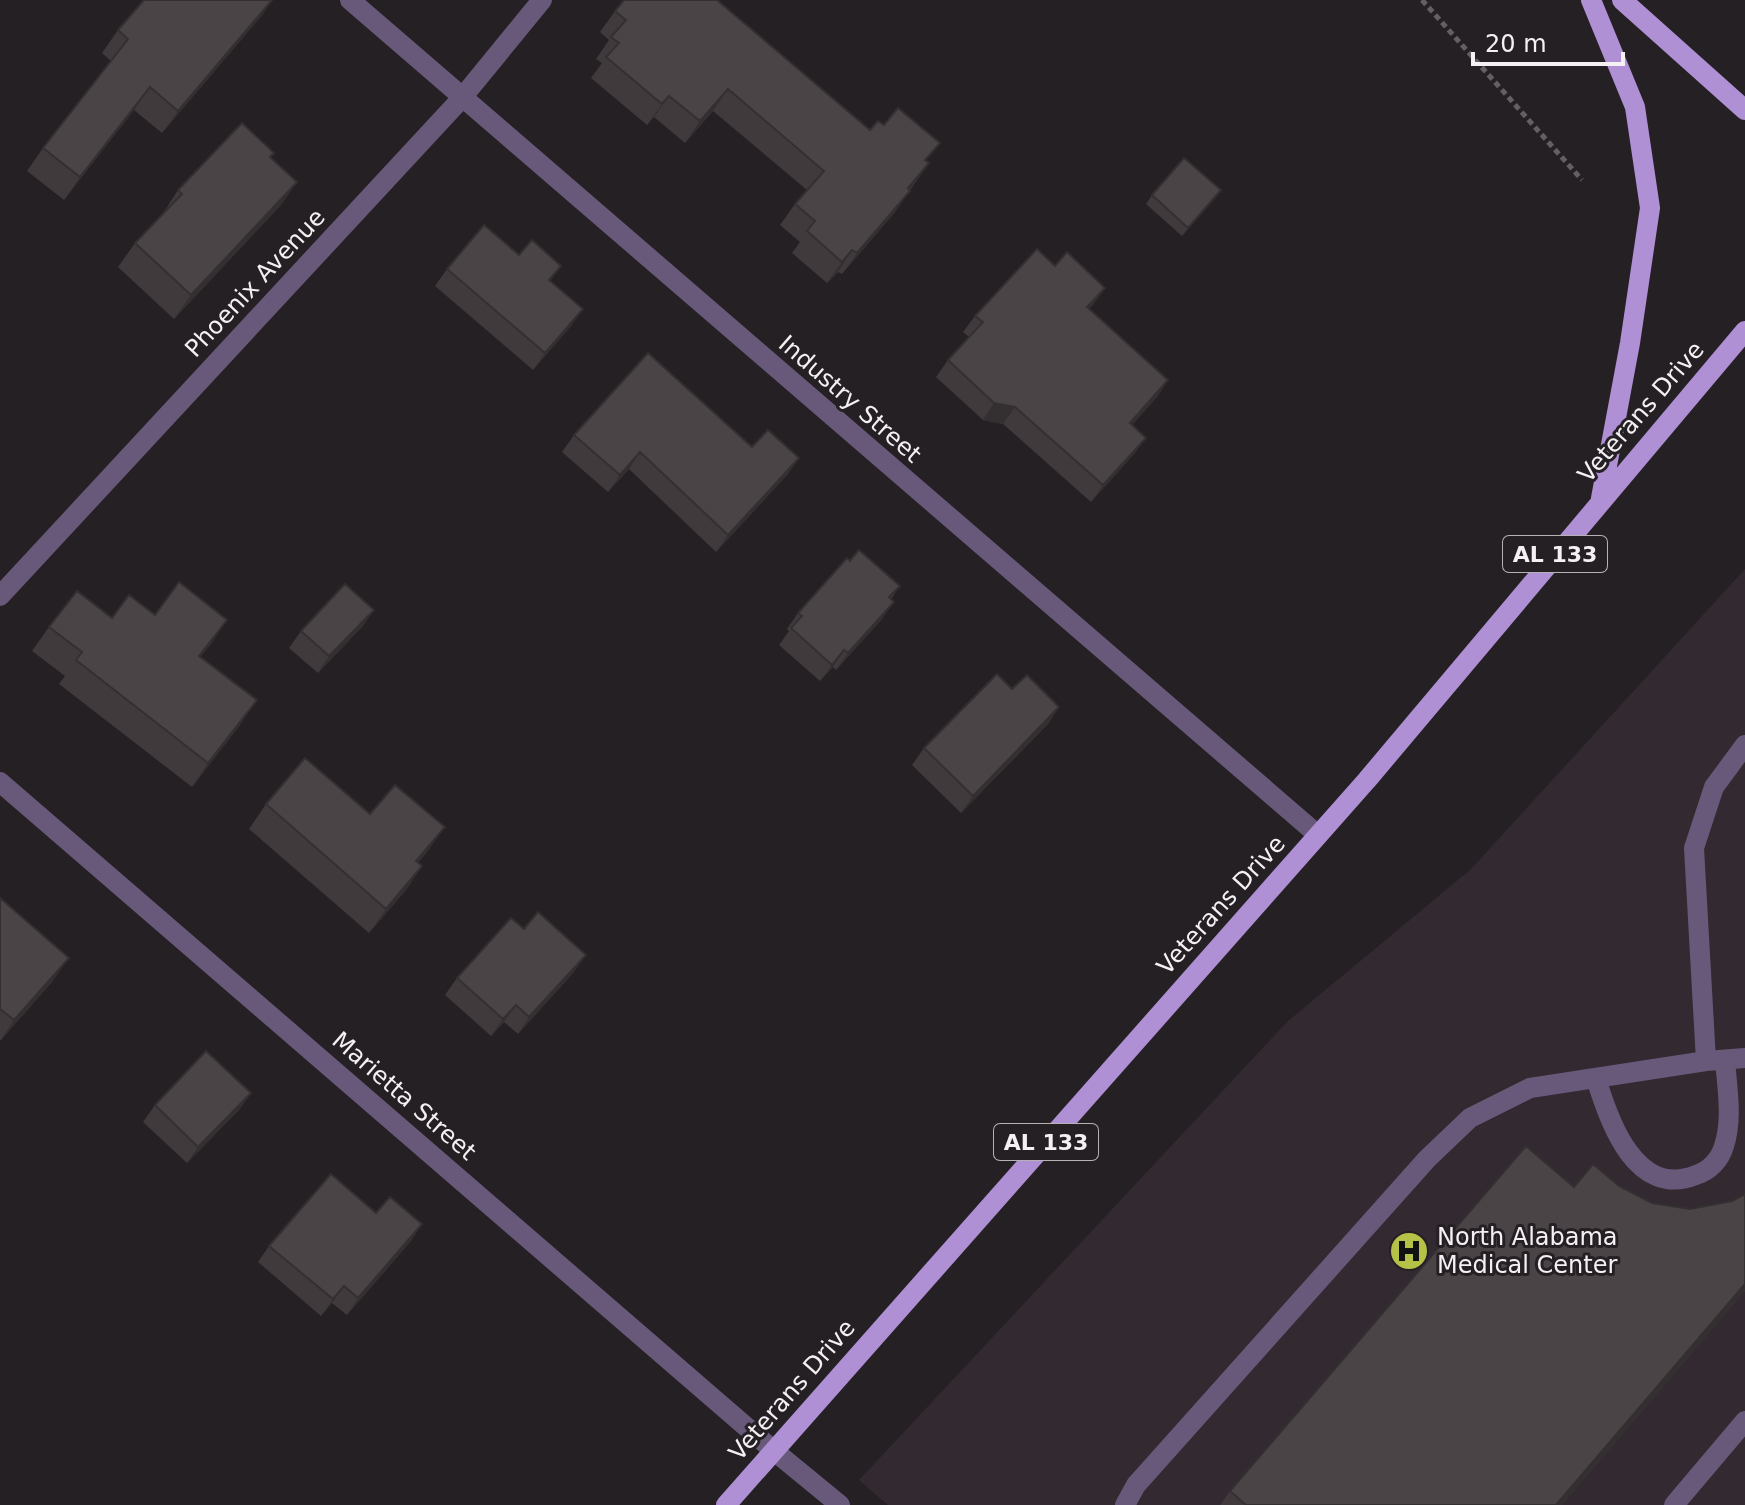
<svg xmlns="http://www.w3.org/2000/svg" width="1745" height="1505" font-family="'DejaVu Sans',sans-serif">
  <rect width="100%" height="100%" fill="#252024"/>
  <!-- built -->
  <path fill="#332931" d="M 1745,569 L 1745,1505 L 888,1505 L 859,1480 L 1288,1021 L 1471,869 Z"/>
  <g fill="none" stroke-linecap="round" stroke-linejoin="round">
    <!-- path -->
    <path stroke="#645f63" stroke-width="5" stroke-dasharray="6 4" stroke-linecap="butt" d="M 1422,0 L 1582,180"/>
    <!-- lane -->
    <path stroke="#68597a" stroke-width="20" d="M 1706,1061 L 1694,848 L 1714,787 L 1745,745
      M 1596,1078 C 1609,1122 1636,1199 1696,1175 C 1709,1171 1720,1160 1724,1146 C 1733,1119 1727,1087 1725,1060
      M 773,1450 L 840,1505
      M 1125,1505 L 1136,1485 L 1427,1159 L 1470,1118 L 1530,1088 L 1706,1061 L 1745,1058
      M 1674,1505 L 1745,1421"/>
    <!-- street -->
    <path stroke="#68597a" stroke-width="20" d="M 350,0 L 1318,835
      M 0,596 L 461,99 L 542,0
      M 0,782 L 773,1450"/>
    <!-- primary -->
    <path stroke="#af90d4" stroke-width="20" d="M 1591,0 L 1635,107 L 1650,208 L 1630,343 L 1601,498
      M 1622,0 L 1745,110
      M 726,1505 L 1367,780 L 1745,331"/>
  </g>
  <!-- wall -->
  <path fill="#403a3c" d="M 615,11 L 870,130 L 929,163 L 895,212 L 842,274 L 838,272 L 827,283 L 792,253 L 800,242 L 780,225 L 795,204 L 807,190 L 713,111 L 685,143 L 654,117 L 647,125 L 591,78 L 602,63 L 596,59 L 609,40 L 600,32 Z
    M 263,14 L 162,133 L 134,110 L 64,200 L 27,171 L 43,148 L 111,61 L 102,53 L 118,30 Z
    M 271,158 L 297,182 L 280,206 L 174,319 L 118,267 L 135,243 L 162,215 L 178,190 Z
    M 1221,190 L 1182,236 L 1146,204 L 1152,195 Z
    M 519,255 L 561,266 L 550,281 L 571,326 L 533,370 L 435,286 L 447,269 Z
    M 1055,266 L 1105,288 L 1089,309 L 1168,380 L 1157,397 L 1132,425 L 1146,438 L 1134,454 L 1091,502 L 1003,424 L 983,420 L 936,377 L 948,360 L 969,337 L 963,332 L 975,316 Z
    M 574,435 L 752,447 L 799,458 L 787,475 L 716,552 L 629,469 L 608,492 L 562,452 Z
    M 850,561 L 900,586 L 891,599 L 882,619 L 836,670 L 833,667 L 820,681 L 779,645 L 789,631 L 787,629 L 798,613 Z
    M 374,610 L 362,627 L 318,673 L 289,648 L 301,631 Z
    M 112,618 L 211,644 L 200,657 L 240,725 L 192,787 L 59,684 L 65,676 L 32,651 L 49,627 Z
    M 1012,689 L 1059,707 L 1048,724 L 961,813 L 912,765 L 924,748 Z
    M 266,804 L 370,814 L 445,827 L 418,863 L 422,866 L 406,890 L 369,933 L 249,829 Z
    M 0,898 L 52,982 L 0,1041 Z
    M 574,972 L 518,1034 L 504,1022 L 491,1036 L 445,995 L 457,978 Z
    M 251,1093 L 239,1110 L 187,1163 L 143,1122 L 155,1105 Z
    M 1619,1186 L 1652,1203 L 1690,1209 L 1732,1201 L 1745,1194 L 1745,1291 L 1562,1505 L 1220,1505 L 1230,1491 L 1574,1187 Z
    M 376,1213 L 422,1224 L 411,1241 L 347,1315 L 332,1303 L 321,1316 L 258,1262 L 269,1246 Z"/>
  <!-- shaded-wall -->
  <path fill="#343031" d="M 272,0 L 273,0 L 263,14 L 162,133 L 178,111 Z
    M 150,87 L 134,110 L 64,200 L 80,177 Z
    M 728,89 L 713,111 L 685,143 L 700,121 Z
    M 669,96 L 654,117 L 647,125 L 662,104 Z
    M 929,163 L 914,184 L 893,209 L 908,188 Z
    M 297,182 L 280,206 L 174,319 L 191,295 Z
    M 1221,190 L 1215,199 L 1182,236 L 1188,228 Z
    M 910,191 L 895,212 L 842,274 L 857,253 Z
    M 852,250 L 838,272 L 827,283 L 842,262 Z
    M 1105,288 L 1093,305 L 1075,324 L 1087,307 Z
    M 583,309 L 571,326 L 533,370 L 545,353 Z
    M 1168,380 L 1157,397 L 1118,440 L 1130,423 Z
    M 994,403 L 1015,407 L 1003,424 L 983,420 Z
    M 1146,438 L 1134,454 L 1091,502 L 1103,485 Z
    M 640,452 L 629,469 L 608,492 L 620,475 Z
    M 799,458 L 787,475 L 716,552 L 728,535 Z
    M 894,602 L 882,619 L 836,670 L 848,653 Z
    M 374,610 L 362,627 L 318,673 L 329,656 Z
    M 227,620 L 211,644 L 182,680 L 199,656 Z
    M 844,650 L 833,667 L 820,681 L 832,665 Z
    M 257,700 L 240,725 L 192,787 L 208,763 Z
    M 1059,707 L 1048,724 L 961,813 L 973,796 Z
    M 445,827 L 428,851 L 399,886 L 416,861 Z
    M 422,866 L 406,890 L 369,933 L 386,909 Z
    M 586,955 L 574,972 L 518,1034 L 529,1017 Z
    M 69,958 L 52,982 L 0,1041 L 14,1020 Z
    M 516,1005 L 504,1022 L 491,1036 L 503,1019 Z
    M 251,1093 L 239,1110 L 187,1163 L 198,1147 Z
    M 422,1224 L 411,1241 L 347,1315 L 358,1298 Z
    M 1745,1284 L 1745,1291 L 1562,1505 L 1556,1505 Z
    M 344,1286 L 332,1303 L 321,1316 L 333,1299 Z"/>
  <!-- building -->
  <path fill="#4b4446" stroke="#343031" stroke-width="2" d="M 144,0 L 272,0 L 178,111 L 150,87 L 80,177 L 43,148 L 128,39 L 118,30 Z
    M 624,0 L 717,0 L 870,130 L 878,121 L 884,125 L 898,108 L 940,143 L 925,160 L 929,163 L 908,188 L 910,191 L 857,253 L 852,250 L 842,262 L 807,231 L 815,221 L 795,204 L 824,171 L 728,89 L 700,121 L 669,96 L 662,104 L 606,57 L 619,43 L 611,37 L 626,20 L 615,11 Z
    M 242,123 L 274,153 L 270,157 L 297,182 L 191,295 L 135,243 L 182,194 L 178,190 Z
    M 1184,158 L 1221,190 L 1188,228 L 1152,195 Z
    M 484,225 L 519,255 L 532,240 L 561,266 L 549,280 L 583,309 L 545,353 L 447,269 Z
    M 1037,249 L 1055,266 L 1067,252 L 1105,288 L 1087,307 L 1168,380 L 1130,423 L 1146,438 L 1103,485 L 1015,407 L 994,403 L 948,360 L 983,322 L 975,316 Z
    M 648,353 L 752,447 L 768,430 L 799,458 L 728,535 L 640,452 L 620,475 L 574,435 Z
    M 859,550 L 900,586 L 889,597 L 894,602 L 848,653 L 844,650 L 832,665 L 791,628 L 802,616 L 798,613 L 847,558 L 850,561 Z
    M 179,582 L 227,620 L 199,656 L 257,700 L 208,763 L 76,660 L 82,652 L 49,627 L 77,591 L 112,618 L 129,595 L 155,615 Z
    M 345,584 L 374,610 L 329,656 L 301,631 Z
    M 997,674 L 1012,689 L 1027,675 L 1059,707 L 973,796 L 924,748 Z
    M 305,758 L 370,814 L 395,785 L 445,827 L 416,861 L 422,866 L 386,909 L 266,804 Z
    M 0,898 L 69,958 L 14,1020 L 0,1009 Z
    M 538,912 L 586,955 L 529,1017 L 516,1005 L 503,1019 L 457,978 L 511,918 L 524,929 Z
    M 206,1051 L 251,1093 L 198,1147 L 155,1105 Z
    M 1526,1146 L 1574,1187 L 1593,1164 L 1619,1186 L 1652,1203 L 1690,1209 L 1732,1201 L 1745,1194 L 1745,1284 L 1556,1505 L 1246,1505 L 1230,1491 Z
    M 331,1174 L 376,1213 L 390,1197 L 422,1224 L 358,1298 L 344,1286 L 333,1299 L 269,1246 Z"/>
  <!-- icons -->
  <defs>
    <symbol id="hospital-disc" viewBox="-11 -11 22 22"><circle r="9.5" fill="#b6c148" stroke="#252024"/><path d="M-5-5h3v3.5h4V-5h3V5h-3V1.5h-4V5h-3Z" fill="#111"/></symbol>
  </defs>
  <g fill-rule="evenodd">
    <use href="#hospital-disc" x="1387" y="1229" width="44" height="44"/>
  </g>
  <g text-anchor="middle" stroke-width="6" stroke-linejoin="round" paint-order="stroke">
    <!-- shield labels -->
    <g fill="#252024" stroke="#b6b2b5" stroke-width="2">
      <rect x="1503" y="536" width="104" height="36" rx="6"/>
      <rect x="994" y="1124" width="104" height="36" rx="6"/>
    </g>
    <g font-size="22" font-weight="bold" fill="#f4f0f3">
      <text x="1555" y="562">AL 133</text>
      <text x="1046" y="1150">AL 133</text>
    </g>
    <!-- street labels -->
    <g font-size="24" fill="#f4f0f3" stroke="#252024">
      <text transform="translate(255 283) rotate(-47)" y="8">Phoenix Avenue</text>
      <text transform="translate(850 399) rotate(41)" y="8">Industry Street</text>
      <text transform="translate(1641 412) rotate(-49)" y="8">Veterans Drive</text>
      <text transform="translate(1221 905) rotate(-48)" y="8">Veterans Drive</text>
      <text transform="translate(404 1096) rotate(41)" y="8">Marietta Street</text>
      <text transform="translate(792 1390) rotate(-49)" y="8">Veterans Drive</text>
    </g>
    <!-- poi labels -->
    <g font-size="24" fill="#f4f0f3" stroke="#252024" text-anchor="start">
      <text x="1437" y="1245">North Alabama<tspan x="1437" dy="28">Medical Center</tspan></text>
    </g>
  </g>
  <!-- scale -->
  <path d="M1473 52v12h150v-12" fill="none" stroke="#f4f0f3" stroke-width="4"/>
  <text x="1485" y="52" font-size="24" fill="#f4f0f3" stroke="#252024" stroke-width="6" paint-order="stroke">20 m</text>
</svg>
